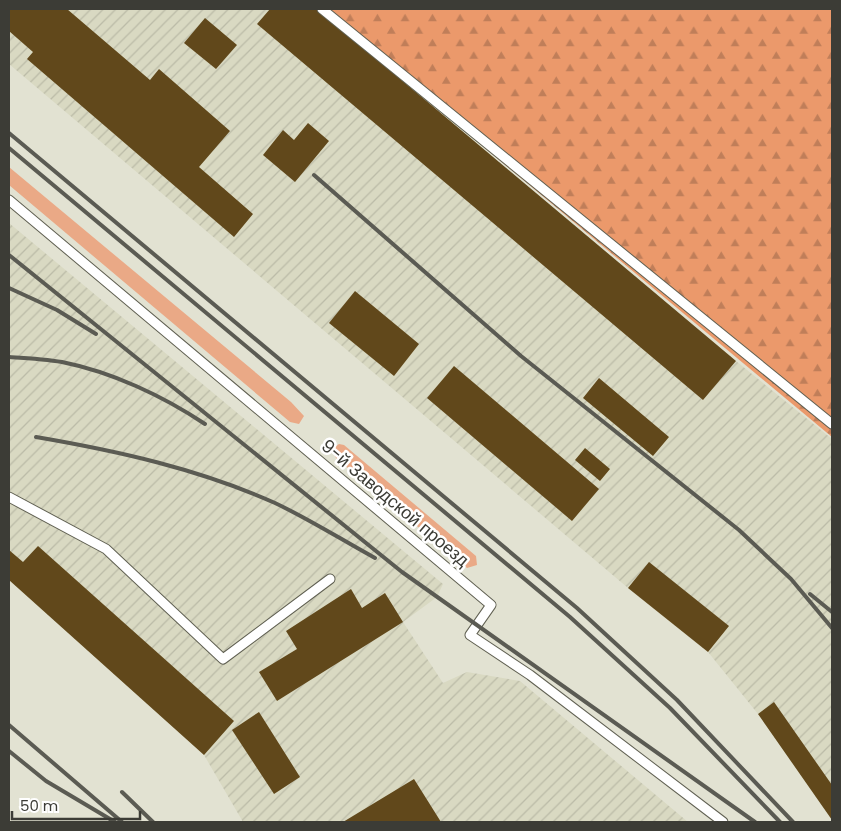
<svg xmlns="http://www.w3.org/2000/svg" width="841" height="831" font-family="Poppins,sans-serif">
  <defs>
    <pattern id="industrial-furrows" width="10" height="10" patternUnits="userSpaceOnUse" patternTransform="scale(1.25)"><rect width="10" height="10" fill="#d9d9c2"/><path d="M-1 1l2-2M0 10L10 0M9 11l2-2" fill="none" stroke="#bbbba7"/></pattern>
    <pattern id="forest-firs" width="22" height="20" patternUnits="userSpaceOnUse" patternTransform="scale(1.25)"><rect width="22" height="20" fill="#eb996b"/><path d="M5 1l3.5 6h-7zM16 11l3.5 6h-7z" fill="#c07e59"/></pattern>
  </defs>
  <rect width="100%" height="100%" fill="#e2e2d2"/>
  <!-- industrial -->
  <path fill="url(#industrial-furrows)" d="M 9,9 L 317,9 L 736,361 L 832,439 L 832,820 L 758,714 L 708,652 L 628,588 L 9,64 Z
    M 9,223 L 443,584 L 437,597 L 403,622 L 443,683 L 467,672 L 520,681 L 688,822 L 243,822 L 204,755 L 9,580 Z"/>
  <!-- green -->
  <path fill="#eaa986" d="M 9,167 L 291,402 L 304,416 L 299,424 L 290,422 L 9,185 Z
    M 339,444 L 344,445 L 476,556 L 477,565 L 467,568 L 336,458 L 332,449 Z"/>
  <!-- forest -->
  <path fill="url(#forest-firs)" d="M 318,9 L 832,9 L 832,437 Z"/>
  <!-- building -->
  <path fill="#61481b" d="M 9,9 L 67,9 L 150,80 L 159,69 L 230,131 L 199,167 L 253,214 L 234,237 L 27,59 L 33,52 L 9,31 Z
    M 270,9 L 317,9 L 736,361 L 703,400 L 257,24 Z
    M 205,18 L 237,45 L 216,69 L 184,43 Z
    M 308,123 L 329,141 L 295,182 L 263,155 L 283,130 L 294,140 Z
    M 355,291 L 419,344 L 394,376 L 329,323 Z
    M 454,366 L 599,489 L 572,521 L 427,398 Z
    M 599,378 L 669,437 L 653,456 L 583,398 Z
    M 585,448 L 610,469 L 600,481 L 575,460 Z
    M 38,546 L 234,721 L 204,755 L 9,580 L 9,550 L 23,562 Z
    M 649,562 L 729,626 L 708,652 L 628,588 Z
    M 351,589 L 362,608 L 385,593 L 403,622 L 277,701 L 259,672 L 297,649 L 286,631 Z
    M 774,702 L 832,785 L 832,820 L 758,714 Z
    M 259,712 L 300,777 L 274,794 L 232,730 Z
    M 414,779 L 441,822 L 343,822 Z"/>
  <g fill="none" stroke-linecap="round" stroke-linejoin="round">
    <defs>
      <path id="service" d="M 322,9 L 832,424
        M 9,200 L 491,605 L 470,635 L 530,675 L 723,822
        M 9,497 L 106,549 L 223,659 L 330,579"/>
    </defs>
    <!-- service casing -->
    <use href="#service" stroke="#606052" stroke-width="11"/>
    <!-- service -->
    <use href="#service" stroke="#fff" stroke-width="9"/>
    <!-- rail -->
    <path stroke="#5b5b53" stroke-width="4" d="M 9,133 L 577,608 L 677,700 L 793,822
      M 9,148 L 570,617 L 670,708 L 780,822
      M 314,175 L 521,356 L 739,530 L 791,579 L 832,628
      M 9,255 L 402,572 L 755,822
      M 9,288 L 57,310 L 96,334
      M 9,357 C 26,358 45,359 62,362 C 112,372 163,396 205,424
      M 36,437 C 118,451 199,469 275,503 C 309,519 342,540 375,558
      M 810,594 L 832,612
      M 9,725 L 122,822
      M 9,751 L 46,781 L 115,822
      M 122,792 L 153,822"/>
  </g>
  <g text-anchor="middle" stroke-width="5" stroke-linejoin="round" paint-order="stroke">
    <!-- street labels -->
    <g font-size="18" fill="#3c3c36" stroke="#fff">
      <text transform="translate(395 503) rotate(40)" y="6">9-й Заводской проезд</text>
    </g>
  </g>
  <!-- border -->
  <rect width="841" height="831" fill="none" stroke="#3c3c36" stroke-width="20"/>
  <!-- scale -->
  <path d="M12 811v8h128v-8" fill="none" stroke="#3c3c36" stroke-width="2.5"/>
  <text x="20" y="811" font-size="15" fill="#3c3c36" stroke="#ffffff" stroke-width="4" paint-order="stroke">50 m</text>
</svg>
